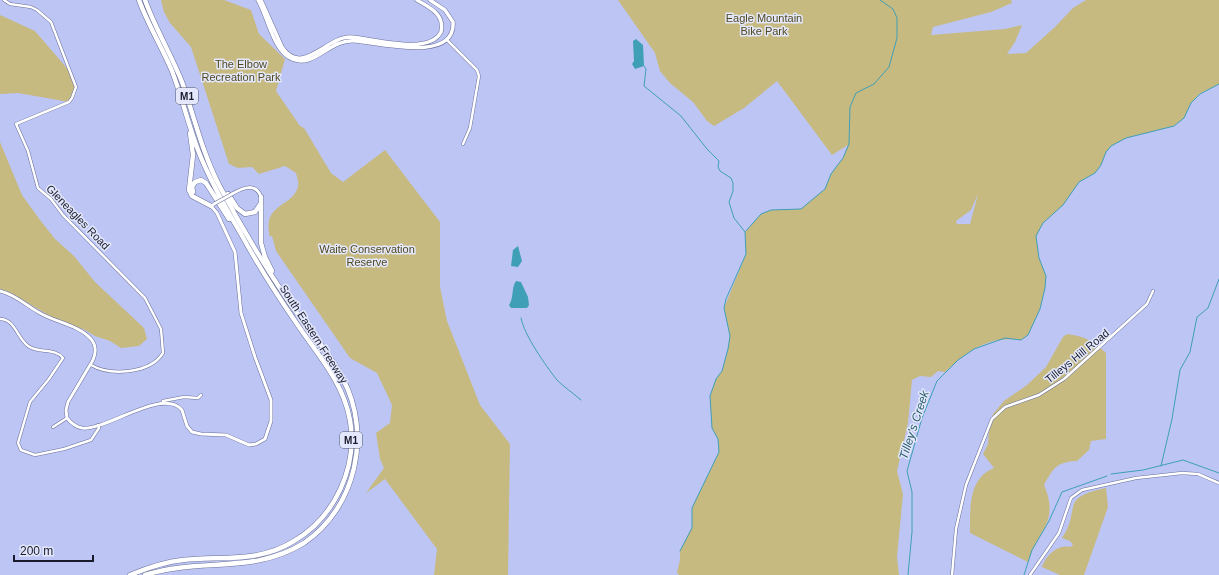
<svg xmlns="http://www.w3.org/2000/svg" width="1219" height="575" font-family="Arial,sans-serif">
  <rect width="100%" height="100%" fill="#bdc5f5"/>
  <!-- green -->
  <path fill="#c7ba80" fill-rule="evenodd" d="M 161,0 L 224,0 L 251,10 L 259,34 L 285,59 L 276,91 L 300,126 L 304,128 L 331,173 L 343,182 L 385,150 L 440,222 L 440,287 L 447,321 L 480,405 L 510,444 L 508,575 L 434,575 L 437,549 L 385,479 L 366,493 L 384,468 L 380,459 L 376,433 L 390,423 L 392,405 L 377,373 L 350,358 L 276,251 L 272,236 L 270,237 C 261,203 294,207 298,186 C 299,182 297,177 296,173 L 285,166 L 259,174 L 252,167 L 238,168 L 229,164 L 191,47 L 170,23 L 164,12 Z
    M 618,0 L 1011,0 L 1012,3 L 991,12 L 933,27 L 931,35 L 1005,29 L 1022,25 L 1015,42 L 1007,54 L 1026,53 L 1055,27 L 1073,8 L 1086,0 L 1219,0 L 1219,84 L 1199,94 L 1191,103 L 1184,118 L 1174,126 L 1126,138 L 1111,146 L 1106,152 L 1101,165 L 1095,173 L 1079,182 L 1063,205 L 1043,223 L 1036,236 L 1039,258 L 1046,276 L 1045,288 L 1040,309 L 1028,335 L 1021,340 C 988,336 969,350 945,372 L 938,371 L 931,377 L 920,376 L 912,380 L 908,423 L 897,471 L 903,494 L 897,557 L 899,575 L 679,575 L 677,572 L 680,560 L 680,551 L 692,527 L 692,508 L 719,452 L 718,439 L 712,428 L 710,396 L 716,379 L 722,371 L 728,349 L 730,336 L 724,308 L 746,254 L 745,232 L 761,214 L 771,210 L 801,209 L 825,189 L 831,174 L 843,158 L 848,145 L 832,155 L 777,81 L 744,108 L 714,126 L 707,121 L 693,102 L 670,83 L 660,71 L 655,53 ZM 978,194 L 970,224 L 957,224 L 956,221 L 971,210 Z
    M 0,15 L 35,31 L 71,73 L 76,87 L 75,93 L 69,102 L 18,93 L 0,94 Z
    M 0,142 L 22,195 L 40,220 L 55,239 L 74,256 L 95,282 L 144,328 L 147,339 L 139,346 L 121,348 L 110,341 L 95,336 L 85,330 L 50,316 L 11,293 L 0,289 Z
    M 1067,334 C 1085,336 1093,341 1106,353 L 1106,439 L 1091,441 L 1089,450 L 1077,461 C 1057,462 1054,467 1044,485 C 1060,522 1038,530 1028,562 L 970,533 C 970,510 968,478 994,468 L 983,454 L 988,444 L 989,427 L 993,414 L 1004,401 L 1027,385 L 1046,367 L 1063,337 Z
    M 1106,488 L 1108,507 L 1084,575 L 1060,575 L 1042,567 C 1046,556 1057,544 1070,547 L 1073,545 L 1070,541 L 1062,538 C 1082,508 1058,498 1106,488 Z"/>
  <!-- water -->
  <path fill="#3f9fb7" d="M 636,39 L 643,45 L 644,66 L 635,69 L 632,64 L 634,61 L 633,41 Z
    M 518,246 L 522,261 L 518,267 L 511,266 L 513,250 Z
    M 516,281 L 521,282 L 528,297 L 529,305 L 527,308 L 511,308 L 509,305 C 514,298 511,288 516,281 Z"/>
  <g fill="none" stroke-linecap="round" stroke-linejoin="round">
    <!-- stream -->
    <path stroke="#3f9fb7" stroke-width="1" d="M 644,66 L 646,69 L 644,86 L 681,116 L 707,149 L 719,161 L 718,167 L 720,171 L 731,178 L 733,183 L 733,191 L 729,202 L 734,218 L 745,232 L 746,254 L 726,299 L 724,308 L 730,336 L 728,349 L 722,371 L 716,379 L 710,396 L 712,428 L 718,439 L 719,452 L 692,508 L 692,528 L 680,551
      M 746,231 L 761,214 L 771,210 L 801,209 L 825,189 L 831,174 L 843,158 L 849,144 L 850,107 L 856,93 L 874,84 L 889,67 L 897,38 L 897,18 L 893,9 L 880,0
      M 521,318 C 524,335 546,366 557,380 C 564,387 573,393 581,400
      M 1161,466 L 1172,419 L 1180,370 L 1190,352 L 1197,317 L 1208,308 L 1219,279
      M 1111,474 L 1143,470 L 1183,460 L 1219,473
      M 908,575 L 912,532 L 912,492 L 907,471 L 922,418 L 937,381 L 958,360 L 974,349 L 1005,338 L 1021,340 L 1028,335 L 1040,309 L 1045,288 L 1046,276 L 1039,258 L 1036,236 L 1043,223 L 1063,205 L 1079,182 L 1095,173 L 1101,165 L 1106,152 L 1111,146 L 1126,138 L 1174,126 L 1184,118 L 1191,103 L 1200,94 L 1219,84
      M 1024,575 L 1032,550 L 1049,521 L 1062,492 L 1107,476"/>
    <defs>
      <path id="minor" d="M 4,0 L 10,4 L 31,7 L 37,10 L 51,22 L 76,87 L 72,98 L 69,102 L 16,124 L 28,151 L 38,188 L 51,199 L 63,215 L 145,298 L 161,329 L 163,353 C 150,374 110,376 91,365
        M 447,40 L 477,70 L 479,76 L 470,128 L 463,144
        M 0,319 C 15,319 17,338 28,346 C 39,354 54,347 63,358 L 49,379 L 30,402 L 18,443 L 21,450 L 35,455 L 64,449 L 91,440 L 99,428 L 98,425
        M 162,404 L 163,401 L 184,397 L 198,398 L 201,395
        M 53,427 L 67,418
        M 952,575 L 956,529 L 966,485 L 992,419 L 1005,407 L 1039,395 L 1064,379 L 1147,304 L 1153,291
        M 1030,575 L 1059,533 L 1071,498 L 1082,490 L 1136,478 L 1182,473 L 1198,474 L 1219,483"/>
      <path id="tertiary" d="M 232,194 C 242,188 256,182 261,197
        M 0,291 C 14,294 26,305 38,312 C 54,322 79,325 91,339 C 96,345 96,353 93,360 L 68,402 L 66,410 L 67,418 C 71,423 76,427 82,428 C 107,431 162,387 182,410 L 187,426 L 192,432 L 201,434 L 226,435 L 249,445 L 256,444 L 265,439 L 271,421 L 271,400 L 255,357 L 241,313 L 235,252 L 217,213 L 211,206 L 213,205"/>
      <path id="secondary" d="M 258,0 C 268,17 273,51 292,59 C 315,69 329,38 356,41 C 379,43 456,63 453,22 L 445,10 L 430,0
        M 261,0 L 282,47 C 302,77 326,37 350,37 C 372,38 429,56 441,32 C 445,14 430,8 417,0"/>
      <path id="motorway" d="M 145,0 C 155,28 171,54 182,82 C 194,116 202,152 219,185 C 239,223 261,260 285,296 C 303,324 328,349 343,379 C 372,434 356,508 304,543 C 252,575 201,557 145,575
        M 190,133 L 193,155 L 189,190 L 192,196 L 211,206
        M 193,192 L 192,187 L 195,182 L 201,180 L 206,183 L 229,219
        M 228,194 L 237,208 L 245,214 L 255,212 L 261,203
        M 261,197 L 261,243 L 265,257 L 272,271
        M 130,575 C 147,568 164,562 183,560 C 222,556 259,563 294,541 C 335,517 358,467 350,420 C 343,382 318,355 297,324 C 277,295 258,265 241,234 C 225,207 209,179 198,150 C 188,124 182,97 172,71 C 162,47 148,25 139,0"/>
    </defs>
    <!-- minor casing -->
    <use href="#minor" stroke="#686f99" stroke-width="3.5"/>
    <!-- tertiary casing -->
    <use href="#tertiary" stroke="#686f99" stroke-width="4"/>
    <!-- secondary casing -->
    <use href="#secondary" stroke="#686f99" stroke-width="4.5"/>
    <!-- motorway casing -->
    <use href="#motorway" stroke="#686f99" stroke-width="5.5"/>
    <!-- minor -->
    <use href="#minor" stroke="#fff" stroke-width="2.5"/>
    <!-- tertiary -->
    <use href="#tertiary" stroke="#fff" stroke-width="3"/>
    <!-- secondary -->
    <use href="#secondary" stroke="#fff" stroke-width="3.5"/>
    <!-- motorway -->
    <use href="#motorway" stroke="#fff" stroke-width="4.5"/>
    <defs>
      <path id="tertiary-bridge" d="M 214,204 L 232,194"/>
    </defs>
    <!-- tertiary-bridge casing -->
    <use href="#tertiary-bridge" stroke="#686f99" stroke-width="4" stroke-linecap="butt"/>
    <!-- tertiary-bridge -->
    <use href="#tertiary-bridge" stroke="#fff" stroke-width="3"/>
  </g>
  <g text-anchor="middle" stroke-width="3" stroke-linejoin="round" paint-order="stroke">
    <!-- shield labels -->
    <g fill="#e4e8fc" stroke="#56586a" stroke-width="1">
      <rect x="176" y="88" width="22" height="16" rx="3"/>
      <rect x="340" y="432" width="22" height="16" rx="3"/>
    </g>
    <g font-size="10" font-weight="bold" fill="#191b2c">
      <text x="187" y="100">M1</text>
      <text x="351" y="444">M1</text>
    </g>
    <!-- park labels -->
    <g font-size="11" fill="#51481f" stroke="#e4e8fc">
      <text x="764" y="22">Eagle Mountain<tspan x="764" dy="13">Bike Park</tspan></text>
      <text x="241" y="68">The Elbow<tspan x="241" dy="13">Recreation Park</tspan></text>
      <text x="367" y="253">Waite Conservation<tspan x="367" dy="13">Reserve</tspan></text>
    </g>
    <!-- street labels -->
    <g font-size="11" fill="#191b2c" stroke="#e4e8fc">
      <text transform="translate(78 217) rotate(46)" y="4">Gleneagles Road</text>
      <text transform="translate(314 334) rotate(57)" y="4">South Eastern Freeway</text>
      <text transform="translate(1077 356) rotate(-39)" y="4">Tilleys Hill Road</text>
    </g>
    <!-- water labels -->
    <g font-size="12" font-style="italic" fill="#295e6b" stroke="#e4e8fc">
      <text transform="translate(914 425) rotate(-72)" y="4">Tilley's Creek</text>
    </g>
  </g>
  <!-- scale -->
  <path d="M14 555v6h79v-6" fill="none" stroke="#191b2c" stroke-width="2"/>
  <text x="20" y="555" font-size="12" fill="#191b2c" stroke="#e4e8fc" stroke-width="3" paint-order="stroke">200 m</text>
</svg>
